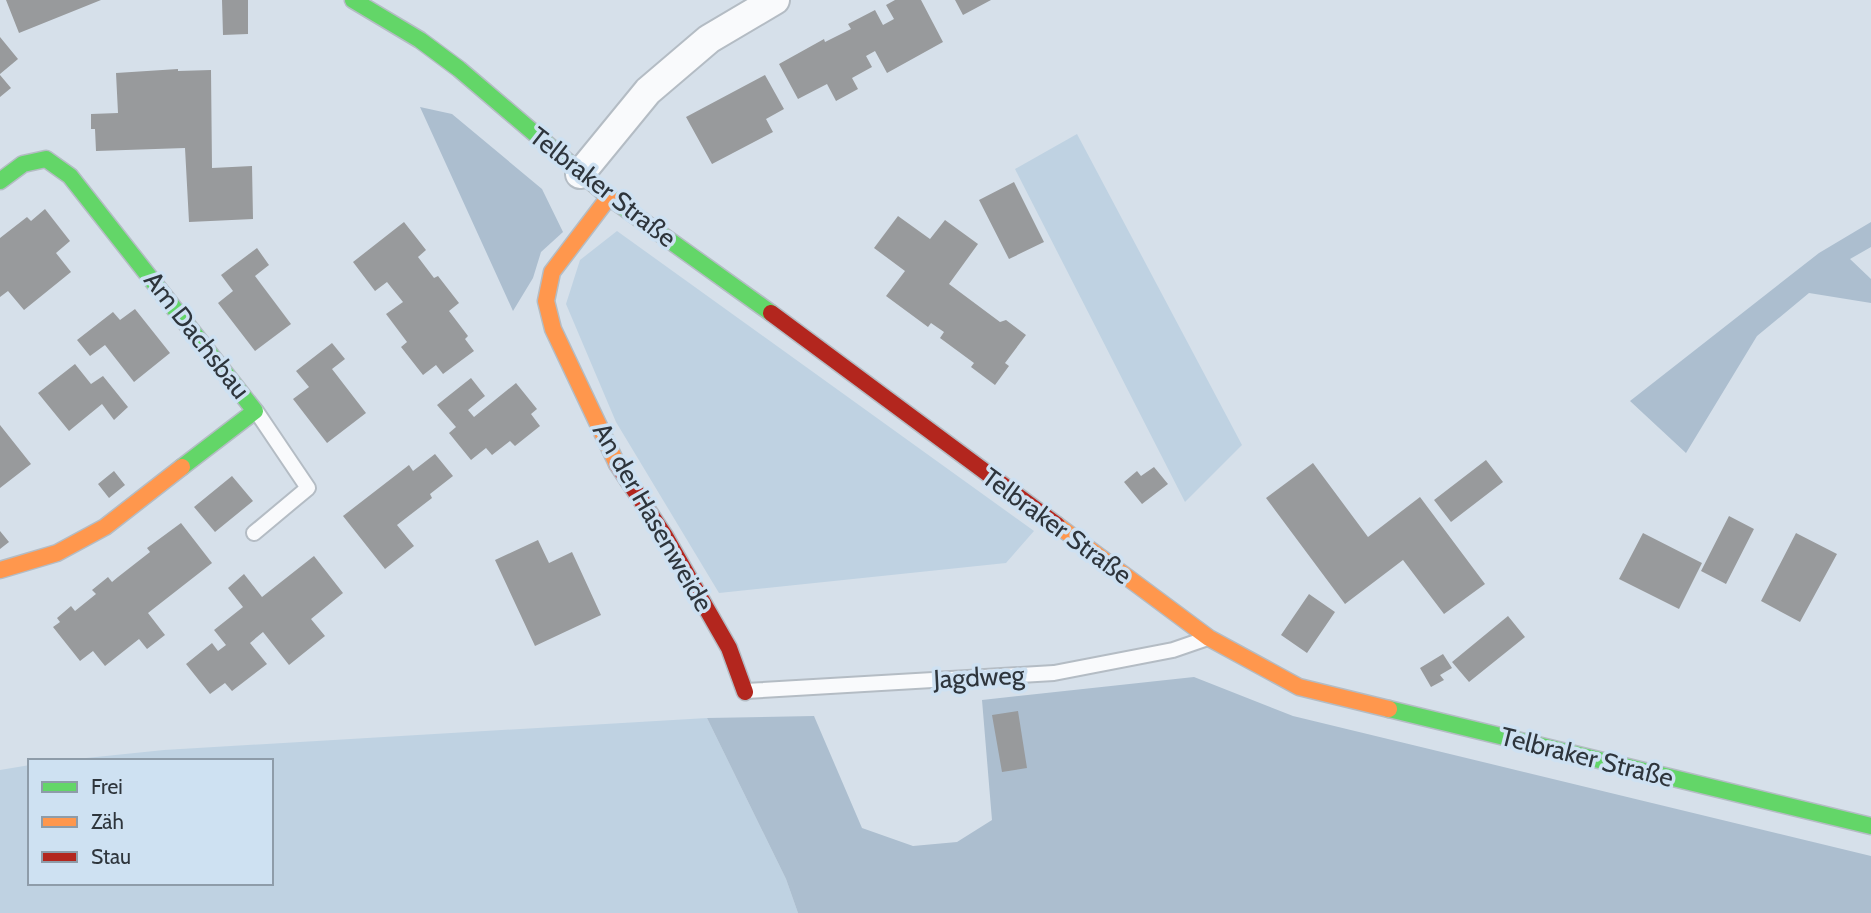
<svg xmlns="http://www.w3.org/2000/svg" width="1871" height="913" font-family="Cabin,sans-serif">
  <rect width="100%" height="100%" fill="#d6e0ea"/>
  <!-- green -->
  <path fill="#bfd2e2" d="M 1077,134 L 1242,445 L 1185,502 L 1015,169 Z
    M 617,231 L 1034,531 L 1006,563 L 719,593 L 616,422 L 566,304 L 580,260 Z
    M 707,718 L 786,879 L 798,913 L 0,913 L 0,770 L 30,765 L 30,883 L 271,883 L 271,761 L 57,761 L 164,750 Z"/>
  <!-- forest -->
  <path fill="#acbecf" d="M 420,107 L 452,114 L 542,189 L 563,232 L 541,252 L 533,278 L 513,311 Z
    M 1871,222 L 1871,247 L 1850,259 L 1871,279 L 1871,303 L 1809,293 L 1757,336 L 1686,453 L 1630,401 L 1819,253 Z
    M 1194,677 L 1293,716 L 1871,856 L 1871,913 L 798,913 L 786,879 L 707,718 L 814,716 L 862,828 L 913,846 L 957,842 L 992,820 L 982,700 Z"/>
  <!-- building -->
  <path fill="#989a9c" d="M 6,0 L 101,0 L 19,33 Z
    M 222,0 L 248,0 L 248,34 L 223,35 Z
    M 895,0 L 921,0 L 943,42 L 887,73 L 875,51 L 866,56 L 872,67 L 852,78 L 858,89 L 836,101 L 827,84 L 798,99 L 779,64 L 824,39 L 825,42 L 851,29 L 848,24 L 875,10 L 883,25 L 894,19 L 886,5 Z
    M 955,0 L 991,0 L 963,15 Z
    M 0,37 L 18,59 L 0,74 Z
    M 178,69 L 178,71 L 211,70 L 212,168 L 252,166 L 253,219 L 189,222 L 185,148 L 96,151 L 95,129 L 91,129 L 91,114 L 118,113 L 116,73 Z
    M 0,75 L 11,88 L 0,97 Z
    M 765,75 L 784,109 L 766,119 L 773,132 L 712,164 L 686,117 Z
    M 1014,182 L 1044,242 L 1009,259 L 979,200 Z
    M 45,209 L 70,241 L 56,253 L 71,272 L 24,310 L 8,291 L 0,297 L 0,238 L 27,217 L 31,221 Z
    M 898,216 L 930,239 L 945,220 L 978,244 L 949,284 L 1000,322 L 1006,320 L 1026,335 L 1005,363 L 1009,366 L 995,385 L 971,367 L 974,363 L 940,338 L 944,332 L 931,323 L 928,327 L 886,296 L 905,271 L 874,248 Z
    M 404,222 L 426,250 L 418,257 L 434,278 L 438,276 L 459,303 L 449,311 L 468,336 L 465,339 L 474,351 L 443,374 L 436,365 L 423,375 L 401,347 L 407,342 L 386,314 L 403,302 L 387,282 L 375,291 L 353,262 Z
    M 257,248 L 269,265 L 255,276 L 291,324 L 255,351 L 218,303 L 233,291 L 221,275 Z
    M 135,309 L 170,353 L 134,382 L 105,345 L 90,356 L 77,340 L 113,312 L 120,320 Z
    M 332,343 L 345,359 L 332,369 L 366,413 L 327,443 L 293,399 L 309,387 L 296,371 Z
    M 75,364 L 91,384 L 103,376 L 128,407 L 114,420 L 102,404 L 69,431 L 38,393 Z
    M 471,378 L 485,396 L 468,410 L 474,417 L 516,383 L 537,409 L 531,414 L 540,426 L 515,446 L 510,441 L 492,455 L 486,448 L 471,460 L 449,433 L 456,427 L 437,405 Z
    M 0,425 L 31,464 L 0,488 Z
    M 435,454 L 453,476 L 430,494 L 432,498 L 397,525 L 414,546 L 385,569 L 343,516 L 409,465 L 413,471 Z
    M 1486,460 L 1503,482 L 1451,522 L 1434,500 Z
    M 1313,463 L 1368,537 L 1420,497 L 1485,584 L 1444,614 L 1403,560 L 1345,604 L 1266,498 Z
    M 1154,467 L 1168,484 L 1142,504 L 1124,482 L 1137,471 L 1141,476 Z
    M 114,471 L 125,485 L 109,498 L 98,484 Z
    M 232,476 L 253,501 L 215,532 L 194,507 Z
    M 1729,516 L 1754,529 L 1726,584 L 1701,571 Z
    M 181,523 L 212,563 L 148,613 L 165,635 L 147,649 L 139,639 L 105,666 L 93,651 L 80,661 L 53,627 L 60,622 L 57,618 L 71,606 L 75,611 L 96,594 L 92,590 L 108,577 L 112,582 L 118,577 L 150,552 L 147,548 Z
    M 0,531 L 9,542 L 0,549 Z
    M 1643,533 L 1702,563 L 1679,609 L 1619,579 Z
    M 1796,533 L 1837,554 L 1800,622 L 1761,601 Z
    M 538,540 L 549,563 L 572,552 L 601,615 L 535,646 L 495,560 Z
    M 314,556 L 343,593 L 311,619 L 325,636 L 289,665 L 263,632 L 250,643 L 267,664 L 232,691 L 225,683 L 210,694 L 186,664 L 212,643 L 218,651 L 226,645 L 214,630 L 243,607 L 228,588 L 244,574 L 262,597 Z
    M 1309,594 L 1335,612 L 1307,653 L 1281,635 Z
    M 1508,616 L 1525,637 L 1469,682 L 1452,662 Z
    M 1443,654 L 1452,668 L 1440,675 L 1444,680 L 1431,687 L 1420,668 Z
    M 1018,711 L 1027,768 L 1002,772 L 992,715 Z"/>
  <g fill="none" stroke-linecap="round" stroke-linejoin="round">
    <defs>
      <path id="lane" d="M 254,533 L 308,488 L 256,411
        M 746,691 L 1054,673 L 1173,650 L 1205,639"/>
      <path id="street" d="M 580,174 L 648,91 L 709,39 L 775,0"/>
      <path id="fast" d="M 353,0 L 420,40 L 459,69 L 609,197 L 771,313
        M 0,181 L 23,164 L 46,159 L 70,176 L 255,411 L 182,467
        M 1389,709 L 1871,826"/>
      <path id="slow" d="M 609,197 L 552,272 L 546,301 L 553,329 L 617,464
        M 1057,525 L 1209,638 L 1299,687 L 1389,709
        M 0,570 L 57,553 L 105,527 L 182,467"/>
      <path id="jam" d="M 771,313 L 1057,525
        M 617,464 L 665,536 L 729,648 L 745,692"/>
    </defs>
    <!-- lane casing -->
    <use href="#lane" stroke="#b4bcc4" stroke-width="18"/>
    <!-- street casing -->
    <use href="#street" stroke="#b4bcc4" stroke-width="32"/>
    <!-- fast casing -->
    <use href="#fast" stroke="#b4bcc4" stroke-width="19"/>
    <!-- slow casing -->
    <use href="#slow" stroke="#b4bcc4" stroke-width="19"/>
    <!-- jam casing -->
    <use href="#jam" stroke="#b4bcc4" stroke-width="19"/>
    <!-- lane -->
    <use href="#lane" stroke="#f9fafc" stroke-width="14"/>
    <!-- street -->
    <use href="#street" stroke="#f9fafc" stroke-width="28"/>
    <!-- fast -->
    <use href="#fast" stroke="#63d668" stroke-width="16"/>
    <!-- slow -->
    <use href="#slow" stroke="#ff974d" stroke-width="16"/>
    <!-- jam -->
    <use href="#jam" stroke="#b3261e" stroke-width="16"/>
  </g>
  <g text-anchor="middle" stroke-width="7" stroke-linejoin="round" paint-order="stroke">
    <!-- street labels -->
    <g font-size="26" fill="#2e353c" stroke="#cee1f2">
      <text transform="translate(603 187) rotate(38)" y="9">Telbraker Straße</text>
      <text transform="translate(197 335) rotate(52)" y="9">Am Dachsbau</text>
      <text transform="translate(653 517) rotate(60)" y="9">An der Hasenweide</text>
      <text transform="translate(1057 526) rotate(36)" y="9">Telbraker Straße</text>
      <text transform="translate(979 677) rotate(-3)" y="9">Jagdweg</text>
      <text transform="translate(1587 757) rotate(14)" y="9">Telbraker Straße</text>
    </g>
  </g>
  <!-- legend -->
  <rect x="28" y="759" width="245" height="126" fill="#cee1f2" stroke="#8e9ca9" stroke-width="2"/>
  <rect x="42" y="782" width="35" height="10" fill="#63d668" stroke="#8e9ca9" stroke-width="2"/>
  <text x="91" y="794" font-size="21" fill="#2e353c">Frei</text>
  <rect x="42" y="817" width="35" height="10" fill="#ff974d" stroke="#8e9ca9" stroke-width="2"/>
  <text x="91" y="829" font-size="21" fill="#2e353c">Zäh</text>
  <rect x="42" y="852" width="35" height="10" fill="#b3261e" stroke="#8e9ca9" stroke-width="2"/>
  <text x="91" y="864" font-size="21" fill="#2e353c">Stau</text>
</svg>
